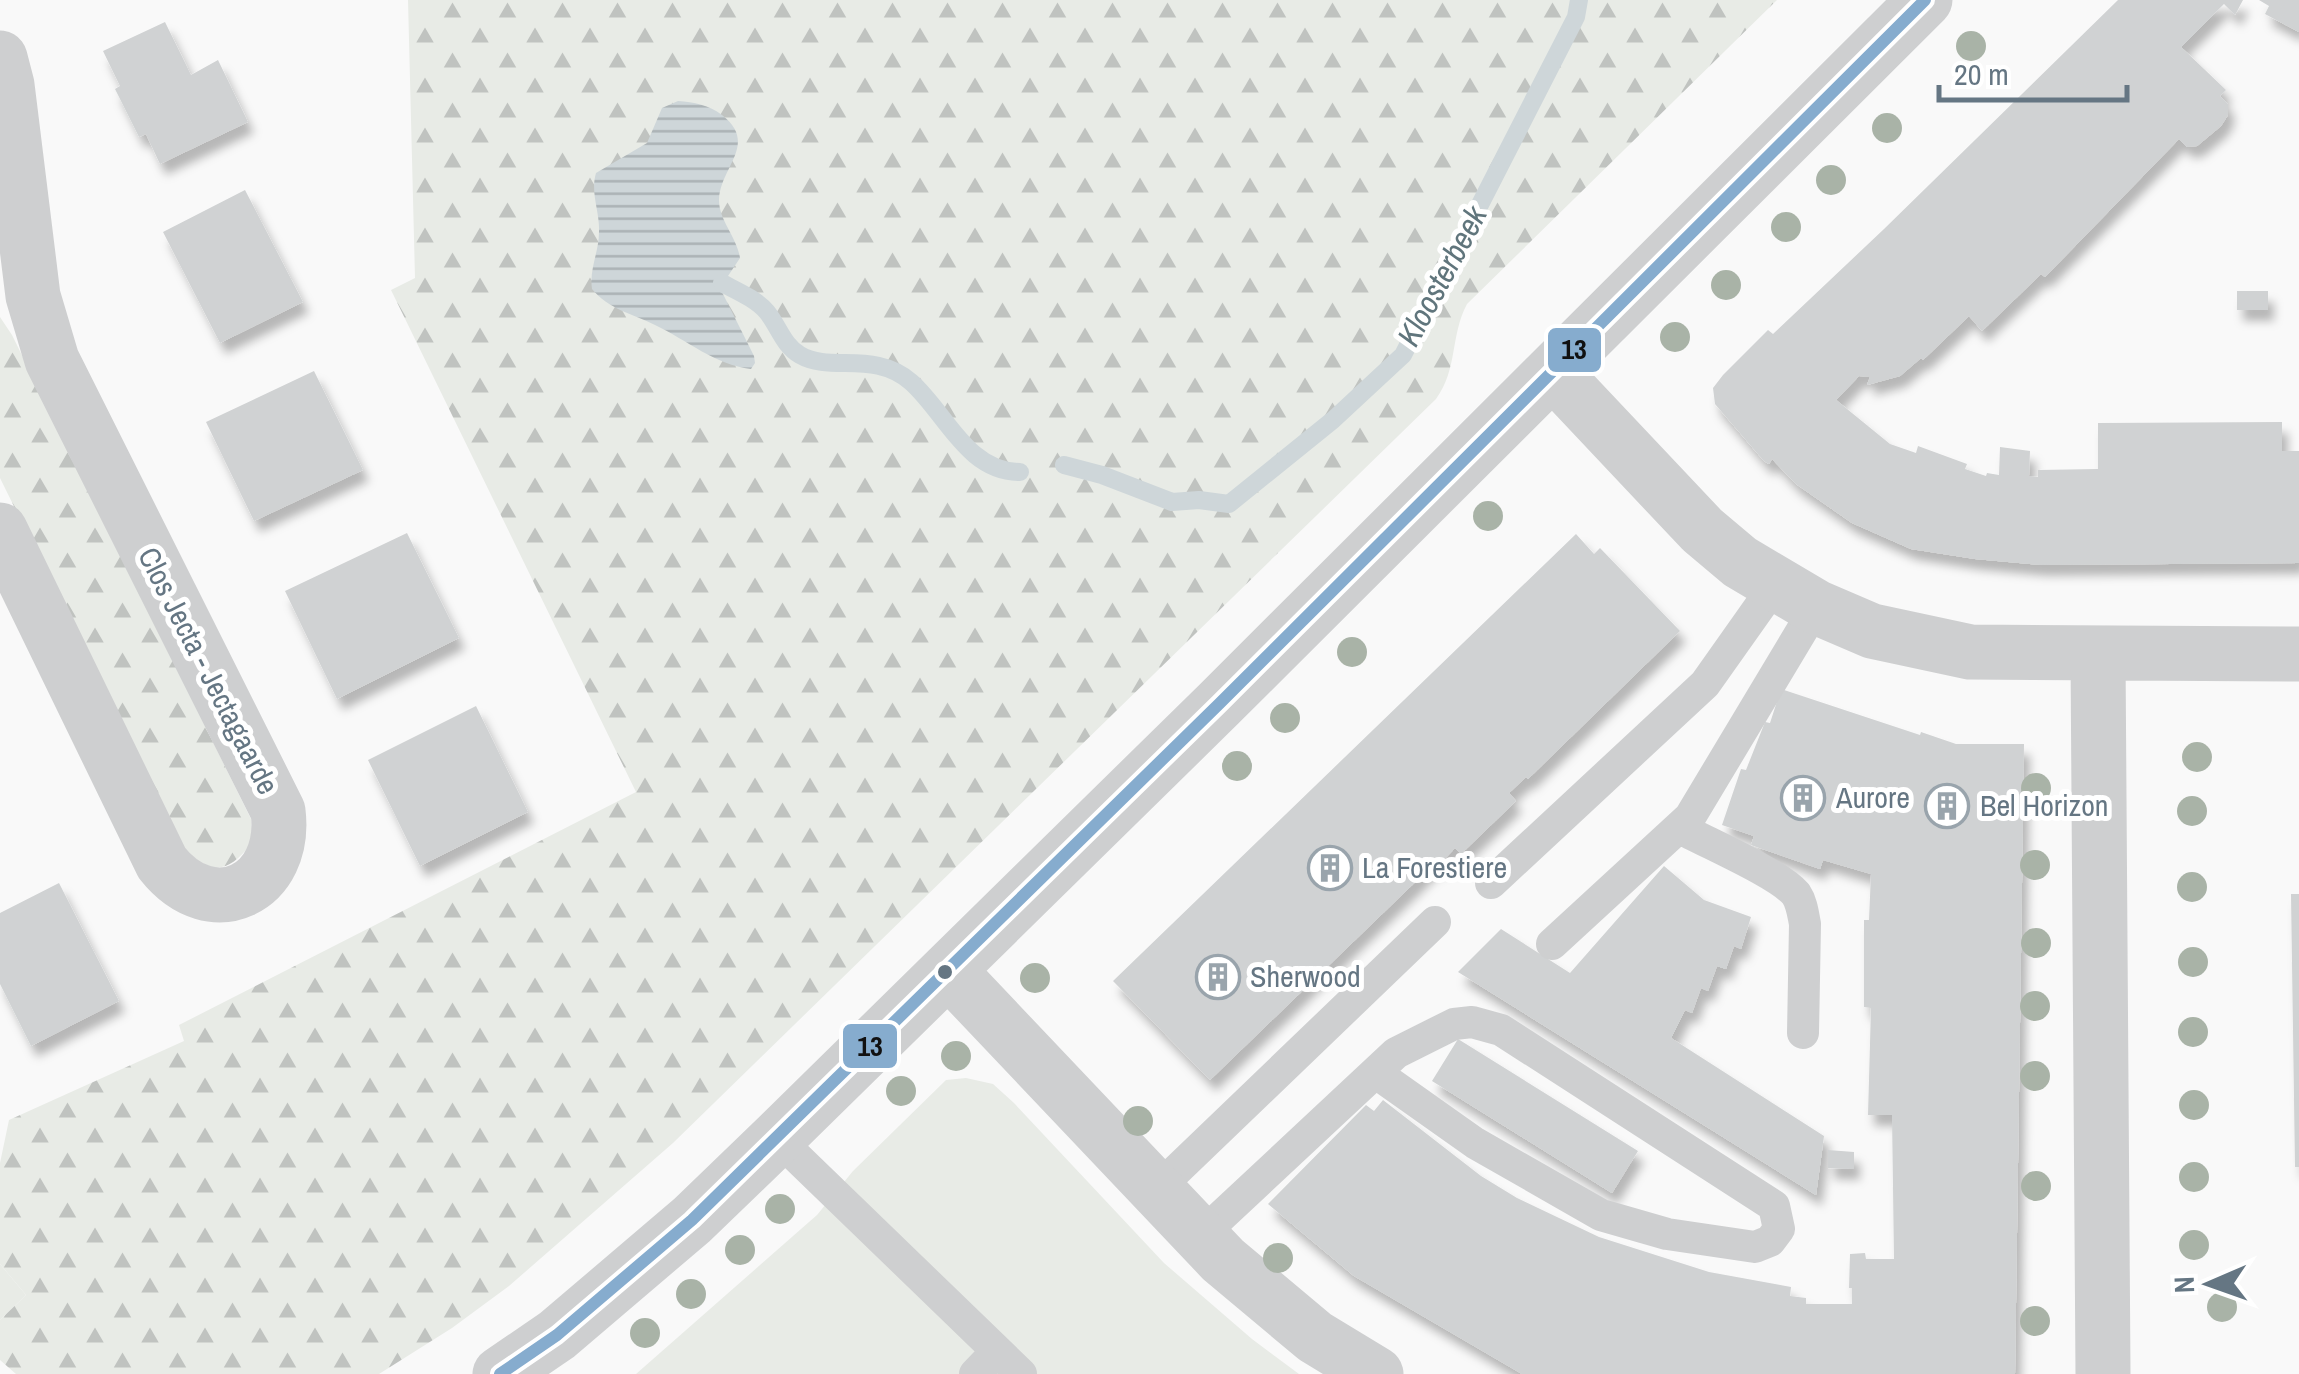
<svg xmlns="http://www.w3.org/2000/svg" width="2299" height="1374" font-family="'Archivo Narrow',sans-serif">
  <defs>
    <pattern id="forest-firs" width="22" height="20" patternUnits="userSpaceOnUse" patternTransform="scale(2.5)"><rect width="22" height="20" fill="#e8ebe6"/><path d="M5 1l3.5 6h-7zM16 11l3.5 6h-7z" fill="#c0c3c0"/></pattern>
    <pattern id="water-rules" width="6" height="5" patternUnits="userSpaceOnUse" patternTransform="scale(2.5)"><rect width="6" height="5" fill="#ced6d9"/><path d="M0 2.5h6" fill="none" stroke="#abb2b5"/></pattern>
    <filter id="shadow"><feDropShadow dx="6" dy="11" stdDeviation="5" flood-color="#0004"/></filter>
  </defs>
  <rect width="100%" height="100%" fill="#f9f9f9"/>
  <!-- green -->
  <path fill="#e8ebe6" d="M 966,1078 L 993,1084 L 1014,1103 L 1164,1263 L 1252,1339 L 1299,1374 L 636,1374 L 817,1215 L 853,1171 L 946,1080 Z
    M 0,1264 L 26,1295 L 0,1320 Z"/>
  <!-- forest -->
  <path fill="url(#forest-firs)" d="M 408,0 L 1777,0 L 1467,304 C 1450,336 1458,369 1436,399 L 673,1143 L 509,1286 L 452,1328 L 379,1374 L 16,1374 L 0,1360 L 0,1320 L 26,1295 L 0,1264 L 0,1163 L 9,1120 L 184,1041 L 179,1025 L 636,792 L 391,290 L 415,278 Z
    M 0,317 L 12,335 L 251,819 L 252,843 C 227,874 213,875 183,849 L 0,478 Z"/>
  <!-- water -->
  <path fill="url(#water-rules)" d="M 678,101 C 694,102 709,105 722,115 C 759,144 720,167 719,200 C 719,221 737,237 740,258 L 720,288 L 754,356 L 755,363 L 751,369 C 715,365 687,340 655,325 C 633,314 608,309 592,289 C 589,269 599,252 599,232 C 600,212 590,193 596,173 L 647,143 L 662,108 Z"/>
  <g fill="none" stroke-linecap="round" stroke-linejoin="round">
    <!-- stream -->
    <path stroke="#ced6d9" stroke-width="18" d="M 722,283 C 737,291 756,299 767,312 C 779,327 783,345 800,355 C 831,373 874,350 911,382 C 946,413 967,472 1020,472
      M 1064,465 L 1102,475 L 1172,502 L 1199,500 L 1229,504 L 1333,420 L 1403,355 L 1576,17 L 1579,0"/>
  </g>
  <!-- building -->
  <path fill="#d0d2d3" filter="url(#shadow)" d="M 2118,0 L 2243,0 L 2235,15 L 2224,4 L 2181,47 L 2226,90 L 2220,96 L 2228,104 L 2228,115 L 2221,126 L 2197,146 L 2187,147 L 2179,139 L 2045,277 L 2041,274 L 1982,331 L 1969,316 L 1923,360 L 1921,358 L 1900,376 L 1867,385 L 1870,377 L 1859,376 L 1836,400 L 1890,444 L 1916,453 L 1918,446 L 1967,464 L 1965,469 L 1986,476 L 1987,473 L 1999,475 L 2000,447 L 2030,451 L 2029,476 L 2038,477 L 2038,470 L 2098,469 L 2098,423 L 2282,422 L 2282,451 L 2299,451 L 2299,563 L 2041,565 L 1975,559 L 1911,549 L 1852,523 L 1796,484 L 1772,459 L 1769,464 L 1764,461 L 1715,404 L 1713,388 L 1723,375 L 1768,330 L 1773,334 L 1884,229 Z
    M 2259,0 L 2299,0 L 2299,32 L 2265,14 L 2269,6 Z
    M 165,22 L 191,75 L 218,60 L 248,122 L 160,164 L 146,134 L 139,137 L 115,89 L 120,86 L 103,51 Z
    M 245,190 L 303,302 L 220,343 L 163,232 Z
    M 2237,291 L 2268,291 L 2268,310 L 2237,310 Z
    M 314,371 L 363,470 L 254,521 L 206,422 Z
    M 407,533 L 459,638 L 337,699 L 285,591 Z
    M 1576,534 L 1594,554 L 1600,548 L 1680,631 L 1528,779 L 1526,777 L 1509,793 L 1516,801 L 1461,854 L 1455,848 L 1438,866 L 1435,863 L 1210,1080 L 1113,981 Z
    M 1781,689 L 1920,735 L 1921,732 L 1956,744 L 2024,744 L 2015,1374 L 1522,1374 L 1354,1276 L 1268,1204 L 1366,1105 L 1374,1111 L 1383,1100 L 1481,1176 L 1517,1198 L 1599,1237 L 1709,1272 L 1791,1287 L 1790,1296 L 1806,1298 L 1806,1304 L 1852,1304 L 1852,1288 L 1849,1288 L 1850,1254 L 1865,1253 L 1866,1259 L 1894,1259 L 1892,1115 L 1868,1115 L 1871,1008 L 1864,1007 L 1864,920 L 1869,920 L 1871,874 L 1823,860 L 1820,869 L 1751,845 L 1754,836 L 1722,825 L 1741,769 L 1746,770 L 1765,722 L 1770,723 Z
    M 476,706 L 528,812 L 420,866 L 368,760 Z
    M 1664,866 L 1704,900 L 1751,917 L 1741,949 L 1734,946 L 1726,969 L 1717,966 L 1708,991 L 1701,988 L 1692,1013 L 1685,1010 L 1671,1038 L 1824,1136 L 1816,1195 L 1458,972 L 1501,929 L 1570,973 Z
    M 59,883 L 119,1001 L 31,1046 L 0,984 L 0,913 Z
    M 2291,894 L 2299,894 L 2299,1167 L 2295,1167 Z
    M 1458,1039 L 1638,1151 L 1612,1193 L 1432,1081 Z
    M 1828,1150 L 1854,1152 L 1854,1169 L 1828,1168 Z"/>
  <g fill="none" stroke-linecap="round" stroke-linejoin="round">
    <!-- lane -->
    <path stroke="#cecfd0" stroke-width="32" d="M 1680,828 C 1707,843 1778,873 1796,894 C 1802,903 1803,914 1805,924 L 1803,1033
      M 1491,883 L 1705,684 L 1775,585
      M 1552,944 L 1690,817 L 1816,607
      M 777,1138 L 1021,1374
      M 1156,1190 L 1435,922
      M 1200,1236 L 1396,1053 L 1454,1024 L 1472,1022 L 1501,1030 L 1774,1206 L 1779,1229 L 1770,1241 L 1755,1247 L 1667,1234 L 1601,1215 L 1475,1143 L 1376,1073
      M 975,1374 L 997,1351"/>
    <!-- street -->
    <path stroke="#cecfd0" stroke-width="55" d="M 0,58 L 7,85 L 33,296 L 52,360 L 278,811 C 288,889 212,926 162,863 L 0,530
      M 1553,372 L 1702,530 L 1740,562 L 1816,607 L 1872,631 L 1970,652 L 2299,654
      M 2098,654 L 2103,1374
      M 948,970 L 1223,1260 L 1315,1337 L 1376,1374
      M 500,1374 L 557,1335 L 692,1220 L 777,1138 L 1219,704 L 1925,0"/>
    <defs>
      <path id="bus-1" d="M 500,1374 L 557,1335 L 692,1220 L 1219,704 L 1925,0"/>
    </defs>
    <!-- bus-1 casing -->
    <use href="#bus-1" stroke="#fff" stroke-width="20"/>
    <!-- bus-1 -->
    <use href="#bus-1" stroke="#86acce" stroke-width="12"/>
  </g>
  <!-- trees -->
  <g fill="#a9b3a7">
    <circle cx="1971" cy="46" r="15"/>
    <circle cx="1887" cy="128" r="15"/>
    <circle cx="1831" cy="180" r="15"/>
    <circle cx="1786" cy="227" r="15"/>
    <circle cx="1726" cy="285" r="15"/>
    <circle cx="1675" cy="337" r="15"/>
    <circle cx="1488" cy="516" r="15"/>
    <circle cx="1352" cy="652" r="15"/>
    <circle cx="1285" cy="718" r="15"/>
    <circle cx="2197" cy="757" r="15"/>
    <circle cx="1237" cy="766" r="15"/>
    <circle cx="2036" cy="788" r="15"/>
    <circle cx="2192" cy="811" r="15"/>
    <circle cx="2035" cy="865" r="15"/>
    <circle cx="2192" cy="887" r="15"/>
    <circle cx="2036" cy="943" r="15"/>
    <circle cx="2193" cy="962" r="15"/>
    <circle cx="1035" cy="978" r="15"/>
    <circle cx="2035" cy="1006" r="15"/>
    <circle cx="2193" cy="1032" r="15"/>
    <circle cx="956" cy="1056" r="15"/>
    <circle cx="2035" cy="1076" r="15"/>
    <circle cx="901" cy="1091" r="15"/>
    <circle cx="2194" cy="1105" r="15"/>
    <circle cx="1138" cy="1121" r="15"/>
    <circle cx="2194" cy="1177" r="15"/>
    <circle cx="2036" cy="1186" r="15"/>
    <circle cx="780" cy="1209" r="15"/>
    <circle cx="2194" cy="1245" r="15"/>
    <circle cx="740" cy="1250" r="15"/>
    <circle cx="1278" cy="1258" r="15"/>
    <circle cx="691" cy="1294" r="15"/>
    <circle cx="2222" cy="1307" r="15"/>
    <circle cx="2035" cy="1321" r="15"/>
    <circle cx="645" cy="1333" r="15"/>
  </g>
  <!-- icons -->
  <defs>
    <symbol id="building-ring" viewBox="-11 -11 22 22"><circle r="9.5" fill="#fff" stroke="#99a4ac" stroke-width="1.5"/><path d="M-4-6H4V6H1V3H-1V6H-4ZM-2.5-4.3h1.7v1.8h-1.7ZM.8-4.3h1.7v1.8H.8ZM-2.5-1h1.7V.8h-1.7ZM.8-1h1.7V.8H.8Z" fill="#99a4ac"/></symbol>
  </defs>
  <g fill-rule="evenodd">
    <use href="#building-ring" x="1778" y="773" width="50" height="50"/>
    <use href="#building-ring" x="1922" y="781" width="50" height="50"/>
    <use href="#building-ring" x="1305" y="843" width="50" height="50"/>
    <use href="#building-ring" x="1193" y="952" width="50" height="50"/>
  </g>
  <!-- markers -->
  <circle fill="#657683" stroke="#fff" stroke-width="4" cx="945" cy="972" r="9"/>
  <g text-anchor="middle" stroke-width="10" stroke-linejoin="round" paint-order="stroke">
    <!-- street labels -->
    <g font-size="30" fill="#657683" stroke="#fff">
      <text transform="translate(208 671) rotate(63)" y="10">Clos Jecta - Jectagaarde</text>
    </g>
    <!-- poi labels -->
    <g font-size="30" fill="#657683" stroke="#fff" text-anchor="start">
      <text x="1836" y="808">Aurore</text>
      <text x="1980" y="816">Bel Horizon</text>
      <text x="1362" y="878">La Forestiere</text>
      <text x="1250" y="987">Sherwood</text>
    </g>
    <!-- water labels -->
    <g font-size="32" font-style="italic" fill="#60757c" stroke="#fff">
      <text transform="translate(1442 276) rotate(-62)" y="11">Kloosterbeek</text>
    </g>
  </g>
  <g stroke="#fff" stroke-width="4">
    <rect x="1546" y="326" width="57" height="48" rx="10" fill="#86acce"/>
    <rect x="841" y="1022" width="58" height="48" rx="10" fill="#86acce"/>
  </g>
  <g font-size="28" text-anchor="middle" font-weight="bold" fill="#111">
    <text x="1574" y="359">13</text>
    <text x="870" y="1056">13</text>
  </g>
  <!-- north arrow -->
  <g transform="translate(2209 1284) rotate(268)" stroke="#ffffff" stroke-width="8" paint-order="stroke">
  <path d="M0-8L18 38L0 25L-18 38Z" fill="#657683"/>
  <text y="-15" font-size="28" font-weight="bold" text-anchor="middle" fill="#657683">N</text>
  </g>
  <!-- scale -->
  <path d="M1939 85v15h188v-15" fill="none" stroke="#657683" stroke-width="5"/>
  <text x="1954" y="85" font-size="30" fill="#657683" stroke="#ffffff" stroke-width="8" paint-order="stroke">20 m</text>
</svg>
